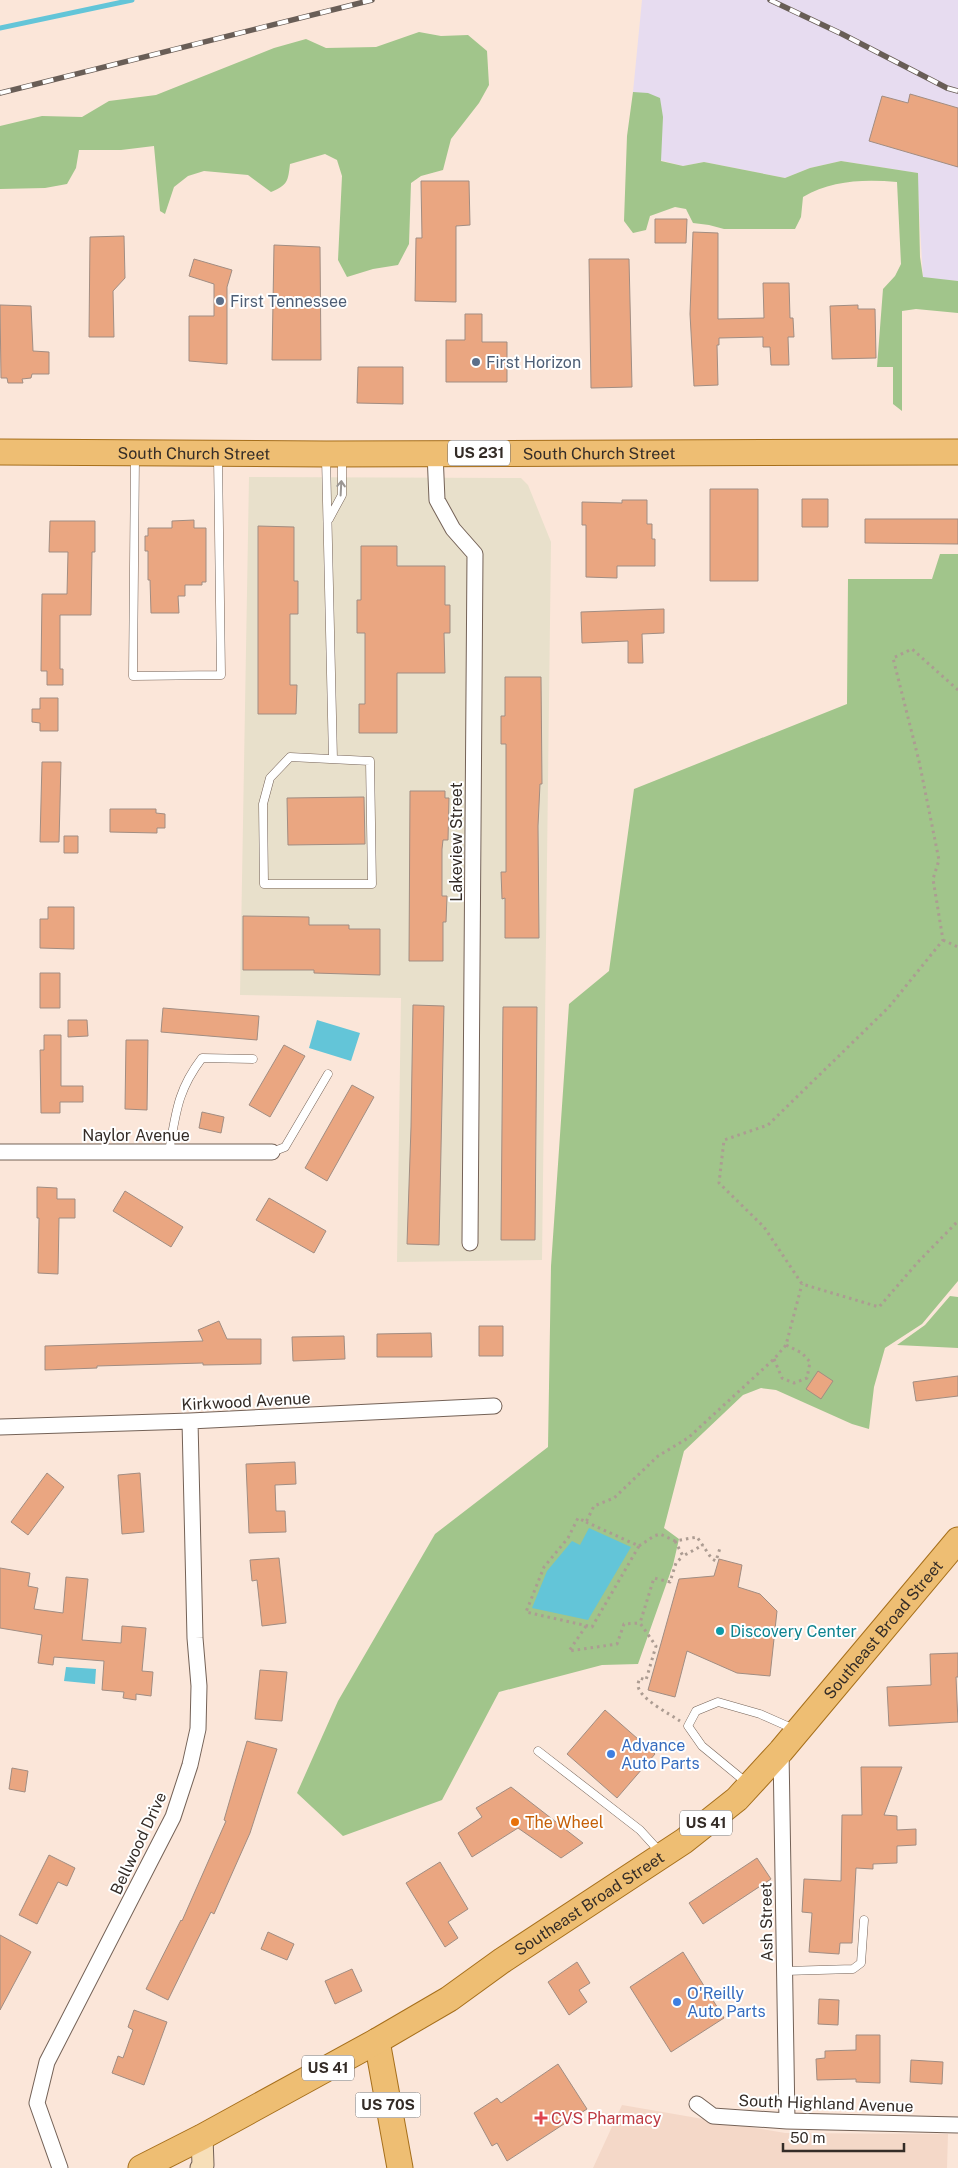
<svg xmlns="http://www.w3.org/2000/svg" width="958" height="2168" font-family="'Public Sans',sans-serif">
  <rect width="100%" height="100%" fill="#fbe6d9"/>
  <!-- commercial -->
  <path fill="#e8e0cb" d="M 249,477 L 521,478 L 528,485 L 551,542 L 542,1260 L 397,1262 L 401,998 L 240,995 Z"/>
  <!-- industrial -->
  <path fill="#e7dcf0" d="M 642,0 L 958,0 L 958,281 L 923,278 L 917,173 L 841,161 L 810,168 L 785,178 L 704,162 L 683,166 L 660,160 L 660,145 L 633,92 Z"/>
  <!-- built -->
  <path fill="#f4d8c8" d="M 622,2105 L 785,2133 L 948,2134 L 947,2168 L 593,2168 Z"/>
  <!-- green -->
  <path fill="#a1c58b" d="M 419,32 L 441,36 L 468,35 L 487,51 L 489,85 L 479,103 L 451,139 L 443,170 L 421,176 L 411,183 L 409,244 L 398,265 L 373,269 L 347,277 L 338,260 L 342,176 L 337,160 L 325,154 L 290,164 C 288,181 288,185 271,192 L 248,175 L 204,171 L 188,176 L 174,187 L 165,214 L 160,211 L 154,146 L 121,150 L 79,150 L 76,168 L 67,184 L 45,188 L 0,189 L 0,126 L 42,116 L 82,117 L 109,101 L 156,95 L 274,48 L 306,39 L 326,48 L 376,47 Z
    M 633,92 L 648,93 L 660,98 L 663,117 L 661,161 L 683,166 L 704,162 L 785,178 L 810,168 L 841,161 L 918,173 L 920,257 L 923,277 L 958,281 L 958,313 L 916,309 L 902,311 L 902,411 L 893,404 L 893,367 L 877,367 L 883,289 L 895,276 L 901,264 L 897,182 C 865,179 831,180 803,197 L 801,217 L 795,229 L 724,229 L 709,225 L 693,223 L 686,209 L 675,207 L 650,216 L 646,230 L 633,233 L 624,221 L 627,136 Z
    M 940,554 L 958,554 L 958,1281 L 922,1324 L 885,1348 L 874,1387 L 869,1429 L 852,1424 L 776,1390 L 761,1388 L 743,1395 L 684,1451 L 664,1528 L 679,1539 L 673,1565 L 638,1664 L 602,1665 L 499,1692 L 442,1800 L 343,1836 L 297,1793 L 338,1701 L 435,1534 L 548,1447 L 551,1266 L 569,1004 L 609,971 L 634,789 L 847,704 L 848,579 L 932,579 Z
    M 950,1296 L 958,1297 L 958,1348 L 897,1345 L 925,1325 Z"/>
  <!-- water -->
  <path fill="#63c5d8" d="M 317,1020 L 360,1033 L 351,1061 L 309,1048 Z
    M 589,1528 L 631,1547 L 588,1620 L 532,1608 L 547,1571 L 572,1541 L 580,1545 Z
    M 66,1667 L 96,1669 L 95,1684 L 64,1681 Z"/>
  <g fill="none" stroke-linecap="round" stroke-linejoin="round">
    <!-- stream -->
    <path stroke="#63c5d8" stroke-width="5" d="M 0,28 L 132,0"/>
  </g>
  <!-- building -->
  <path fill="#eaa681" stroke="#a18d82" d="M 910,94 L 958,108 L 958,167 L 869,141 L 882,96 L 908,103 Z
    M 421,181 L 469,181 L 470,225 L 456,226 L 456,302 L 415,301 L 416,238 L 422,238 Z
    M 655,219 L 687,219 L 686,243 L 655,243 Z
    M 693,232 L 718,233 L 718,319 L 764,318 L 763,283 L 789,283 L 790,318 L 793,318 L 794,337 L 788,337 L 789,365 L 771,365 L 770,347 L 763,347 L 763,337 L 719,338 L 719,345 L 717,345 L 718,385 L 694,386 L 690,314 Z
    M 124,236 L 125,278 L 113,291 L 114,337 L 89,337 L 90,237 Z
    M 274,245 L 320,247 L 321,360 L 272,360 Z
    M 194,259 L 232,270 L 227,287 L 227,364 L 189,361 L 189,316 L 214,316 L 214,284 L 189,276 Z
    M 589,259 L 629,259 L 632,387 L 591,388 Z
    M 0,305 L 31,306 L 33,351 L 49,352 L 49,374 L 32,374 L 31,378 L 22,379 L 23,383 L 8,383 L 7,378 L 1,378 Z
    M 858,305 L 858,309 L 875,309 L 876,358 L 832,359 L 830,306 Z
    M 465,314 L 482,314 L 482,342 L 507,342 L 507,382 L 446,382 L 446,340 L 465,340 Z
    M 358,367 L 403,367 L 403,404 L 357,403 Z
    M 710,489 L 758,489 L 758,581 L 710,581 Z
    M 802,499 L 828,499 L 828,527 L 802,527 Z
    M 622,500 L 647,500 L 647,524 L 652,524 L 652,539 L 655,539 L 655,566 L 617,566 L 617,578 L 586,577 L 586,525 L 582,525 L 582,502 L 622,503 Z
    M 865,519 L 958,519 L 958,544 L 865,543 Z
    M 194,520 L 194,528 L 206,528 L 206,582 L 202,582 L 202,585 L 185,585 L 185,596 L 178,596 L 179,613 L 151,613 L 150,580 L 148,580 L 148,551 L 145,551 L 145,536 L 148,536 L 148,528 L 172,528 L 172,521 Z
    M 50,521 L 95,521 L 95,552 L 92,552 L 91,615 L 60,615 L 60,669 L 63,669 L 63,685 L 47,685 L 47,671 L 41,671 L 42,594 L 67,594 L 68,552 L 49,552 Z
    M 258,526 L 294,527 L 294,581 L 298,581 L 298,614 L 290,614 L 290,685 L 297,685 L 296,714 L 258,714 Z
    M 361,546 L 397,546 L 397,566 L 445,566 L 445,605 L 450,605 L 450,633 L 444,633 L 445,673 L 397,673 L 397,733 L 359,733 L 359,704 L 365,704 L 365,633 L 357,633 L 357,600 L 361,600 Z
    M 664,609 L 664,633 L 642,634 L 643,663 L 628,663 L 628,641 L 582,643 L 581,612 Z
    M 505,677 L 541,677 L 542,784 L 540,784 L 538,826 L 539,938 L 505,938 L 505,898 L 502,899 L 501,872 L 506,872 L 506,744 L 501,744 L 501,716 L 505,716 Z
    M 40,698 L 58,698 L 58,731 L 40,731 L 40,723 L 32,722 L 32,709 L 40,709 Z
    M 42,762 L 61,762 L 59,842 L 40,842 Z
    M 410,791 L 445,791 L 445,798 L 449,798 L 448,840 L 443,840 L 442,849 L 442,896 L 447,896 L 446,922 L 443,922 L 443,961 L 409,961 Z
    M 364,797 L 365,844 L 288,845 L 287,798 Z
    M 110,809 L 156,809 L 156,813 L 165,814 L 165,828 L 157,828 L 157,833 L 110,832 Z
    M 64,836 L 78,836 L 78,853 L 64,853 Z
    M 48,907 L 74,907 L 74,949 L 40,948 L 40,919 L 48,919 Z
    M 243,916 L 309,917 L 309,925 L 349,925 L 349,929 L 380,929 L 380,975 L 314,973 L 314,970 L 243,970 Z
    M 40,973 L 60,973 L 60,1008 L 40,1008 Z
    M 413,1005 L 444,1006 L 439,1245 L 407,1244 L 411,1127 Z
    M 503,1007 L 537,1007 L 535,1240 L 501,1240 Z
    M 163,1008 L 259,1016 L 257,1040 L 161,1032 Z
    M 68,1020 L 87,1020 L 88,1036 L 68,1037 Z
    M 44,1035 L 61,1035 L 61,1086 L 83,1086 L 83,1102 L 60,1102 L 60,1113 L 41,1113 L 40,1050 L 44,1050 Z
    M 126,1040 L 148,1040 L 147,1110 L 125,1109 Z
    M 284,1045 L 305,1056 L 270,1117 L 249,1105 Z
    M 352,1085 L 374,1097 L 327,1181 L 305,1168 Z
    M 202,1112 L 224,1117 L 221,1133 L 199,1128 Z
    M 37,1187 L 57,1188 L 57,1199 L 75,1199 L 75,1218 L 59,1218 L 58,1274 L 38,1273 L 39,1218 L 37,1218 Z
    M 125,1191 L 183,1227 L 171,1247 L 113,1211 Z
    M 269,1198 L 326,1231 L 314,1253 L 256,1220 Z
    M 219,1321 L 227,1339 L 261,1339 L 261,1364 L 203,1365 L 203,1363 L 97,1366 L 97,1368 L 45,1370 L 45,1346 L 203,1341 L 198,1330 Z
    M 479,1326 L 503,1326 L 503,1356 L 479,1356 Z
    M 431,1333 L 432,1357 L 377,1357 L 377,1334 Z
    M 344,1336 L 345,1359 L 293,1361 L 292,1337 Z
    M 818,1371 L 833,1381 L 821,1399 L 806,1389 Z
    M 958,1376 L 958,1396 L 916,1401 L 913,1382 Z
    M 295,1462 L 296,1484 L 275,1485 L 276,1511 L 285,1511 L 286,1532 L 249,1533 L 246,1464 Z
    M 47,1473 L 64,1487 L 28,1535 L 11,1522 Z
    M 140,1473 L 144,1532 L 122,1534 L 118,1475 Z
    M 279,1558 L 286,1623 L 262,1626 L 257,1580 L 252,1581 L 250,1560 Z
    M 719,1559 L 742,1565 L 738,1587 L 760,1594 L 777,1611 L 770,1676 L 737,1673 L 687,1651 L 675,1697 L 648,1690 L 679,1579 L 714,1576 Z
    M 0,1568 L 30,1573 L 28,1586 L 38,1588 L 34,1609 L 63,1613 L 66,1577 L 88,1579 L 82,1640 L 121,1643 L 122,1626 L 146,1628 L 142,1671 L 153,1672 L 151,1696 L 136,1694 L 136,1700 L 123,1698 L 124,1692 L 102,1690 L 104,1661 L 54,1657 L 53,1665 L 38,1663 L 42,1635 L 0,1628 Z
    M 958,1653 L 958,1677 L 956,1677 L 958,1722 L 889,1726 L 887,1687 L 931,1685 L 930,1654 Z
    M 260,1670 L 287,1672 L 282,1721 L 255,1719 Z
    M 605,1710 L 655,1754 L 617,1798 L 567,1754 Z
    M 247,1741 L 277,1749 L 250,1833 L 214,1914 L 211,1912 L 168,2000 L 146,1989 L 181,1920 L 182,1921 L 226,1821 L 224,1820 Z
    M 861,1767 L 902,1767 L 884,1815 L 897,1816 L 897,1830 L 916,1829 L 916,1845 L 897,1846 L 897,1863 L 873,1864 L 873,1869 L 856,1868 L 852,1943 L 840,1943 L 839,1954 L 809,1952 L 812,1913 L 802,1912 L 804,1879 L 841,1881 L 842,1815 L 862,1815 Z
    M 12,1768 L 28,1771 L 25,1792 L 9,1789 Z
    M 511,1787 L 583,1843 L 561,1858 L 518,1828 L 472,1857 L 458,1833 L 482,1817 L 476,1808 Z
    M 49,1855 L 75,1868 L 67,1886 L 58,1882 L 37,1924 L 19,1915 Z
    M 757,1858 L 771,1879 L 703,1924 L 689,1903 Z
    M 440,1862 L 468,1909 L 448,1922 L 458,1938 L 445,1947 L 406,1883 Z
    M 268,1932 L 294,1944 L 287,1960 L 261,1949 Z
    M 0,1935 L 31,1952 L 0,2010 Z
    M 683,1952 L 724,2018 L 671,2052 L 630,1987 Z
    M 577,1962 L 590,1983 L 579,1990 L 587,2002 L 569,2015 L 548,1982 Z
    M 352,1969 L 362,1991 L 335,2004 L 325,1981 Z
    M 819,1999 L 839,2000 L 838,2025 L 818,2024 Z
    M 134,2010 L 167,2022 L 144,2085 L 112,2073 L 118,2056 L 123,2058 L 133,2030 L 128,2027 Z
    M 856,2035 L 880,2035 L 880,2083 L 856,2082 L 856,2079 L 817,2080 L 816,2059 L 825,2058 L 825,2051 L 856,2050 Z
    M 911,2060 L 943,2062 L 942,2084 L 910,2082 Z
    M 558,2064 L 587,2109 L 507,2161 L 497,2143 L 492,2146 L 474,2113 L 497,2098 L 501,2103 Z"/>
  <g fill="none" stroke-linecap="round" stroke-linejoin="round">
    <defs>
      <path id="lane" d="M 135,457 L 133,676 L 221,675 L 218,457
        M 326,458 L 333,759
        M 329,519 L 342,495 L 342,457
        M 290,757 L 370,761 L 372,884 L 264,884 L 263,804 L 270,778 Z
        M 169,1152 C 176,1113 177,1091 202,1058 L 253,1059
        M 272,1152 L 285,1147 L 328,1074
        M 538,1751 L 640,1830 L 660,1852
        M 747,1783 L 702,1746 L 688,1726 L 696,1711 L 718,1702 L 760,1714 L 794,1729
        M 785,1971 L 853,1969 L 861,1963 L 864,1920"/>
      <path id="street" d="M 435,453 L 437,500 L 453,529 L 475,554 L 470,1243
        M 0,1152 L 272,1152
        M 0,1427 L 190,1421 L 494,1406
        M 781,1751 L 787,2121
        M 697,2104 L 713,2116 L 787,2121 L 958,2125
        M 60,2168 L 37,2103 L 47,2062 L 173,1817 L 190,1765 L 198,1729 L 199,1686 L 195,1638 L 190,1421"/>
      <path id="secondary" d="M 201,2168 L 203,2165 L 202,2137"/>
      <g id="primary">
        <path id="s1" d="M 0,452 L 326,454 L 958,452"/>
        <path d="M 377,2041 L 400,2168"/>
        <path id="s2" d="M 141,2168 L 202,2137 L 377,2041 L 449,1999 L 503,1960 L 684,1841 L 737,1799 L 781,1751 L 958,1540"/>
      </g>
    </defs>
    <!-- lane casing -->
    <use href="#lane" stroke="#746257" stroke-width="9"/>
    <!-- street casing -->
    <use href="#street" stroke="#746257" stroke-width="17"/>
    <!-- secondary casing -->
    <use href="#secondary" stroke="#746257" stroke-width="23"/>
    <!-- primary casing -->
    <use href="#primary" stroke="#a66f1b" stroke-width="27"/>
    <!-- path -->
    <path stroke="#ac9c92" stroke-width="3" stroke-dasharray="2.5 4" stroke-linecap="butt" d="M 958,690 L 912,649 L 893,658 L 919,761 L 939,860 L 933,879 L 943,940 L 889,1007 L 768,1125 L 724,1140 L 719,1183 L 764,1227 L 802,1284 L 879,1307 L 918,1262 L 958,1221
      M 943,940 L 958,947
      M 774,1359 L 782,1378 L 794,1383 L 807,1378 L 810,1362 L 802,1353 L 786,1345
      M 586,1522 L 639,1546 L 592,1627 L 526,1612 L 544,1567 L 568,1538 L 578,1518 L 586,1522 L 594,1506 L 614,1498 L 658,1456 L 688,1438 L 774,1359 L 786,1345 L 802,1284
      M 675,1541 L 683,1556 L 703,1545
      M 639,1546 L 654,1536 L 660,1534 L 675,1541 L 697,1537 L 712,1559 L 716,1561 L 720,1548
      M 586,1626 L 569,1651 L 617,1644 L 624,1624 L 640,1623
      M 680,1721 C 670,1714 638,1698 638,1685 C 638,1683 639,1680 640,1678 L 646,1680 L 656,1646 L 640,1623 L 654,1578 L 670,1582 L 676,1563 L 683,1556"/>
    <!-- lane -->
    <use href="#lane" stroke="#fff" stroke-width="8"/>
    <!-- street -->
    <use href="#street" stroke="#fff" stroke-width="15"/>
    <!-- secondary -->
    <use href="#secondary" stroke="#f7dfb9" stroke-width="21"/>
    <!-- primary -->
    <use href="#primary" stroke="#eebe73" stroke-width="25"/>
    <defs>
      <path id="rail" d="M 770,0 L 842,34 L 947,88 L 958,91
        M 0,93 L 372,0"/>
    </defs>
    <!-- rail casing -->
    <use href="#rail" stroke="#695e57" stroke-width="5.5"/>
    <!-- rail -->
    <use href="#rail" stroke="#fff" stroke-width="4" stroke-dasharray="11" stroke-linecap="butt"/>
  </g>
  <!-- one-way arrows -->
  <defs><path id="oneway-shaft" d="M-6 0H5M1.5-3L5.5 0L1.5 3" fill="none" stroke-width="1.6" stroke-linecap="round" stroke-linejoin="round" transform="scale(1.25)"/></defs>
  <use stroke="#9a9693" href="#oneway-shaft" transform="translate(341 488) rotate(-87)"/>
  <!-- markers -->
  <g fill="#5c6f8a" stroke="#fff" stroke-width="2">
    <circle cx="220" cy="301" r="5"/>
    <circle cx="476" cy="362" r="5"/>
  </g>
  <circle fill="#0f9aa8" stroke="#fff" stroke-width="2" cx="720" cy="1631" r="5"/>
  <g fill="#3f7fe0" stroke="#fff" stroke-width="2">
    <circle cx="611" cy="1754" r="5"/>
    <circle cx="677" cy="2002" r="5"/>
  </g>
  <circle fill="#e8710a" stroke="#fff" stroke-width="2" cx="515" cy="1822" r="5"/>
  <path fill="#e0444e" stroke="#fff" stroke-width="2" d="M538.5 2110.5h5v5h5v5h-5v5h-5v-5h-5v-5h5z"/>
  <g text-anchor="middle" stroke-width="4" stroke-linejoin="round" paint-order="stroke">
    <!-- shield labels -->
    <g fill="#fff" stroke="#716b68" stroke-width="1">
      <rect x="448" y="440.5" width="62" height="25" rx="4"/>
      <rect x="680" y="1810.5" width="52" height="25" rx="4"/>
      <rect x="302" y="2055.5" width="52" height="25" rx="4"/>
      <rect x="355.5" y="2092.5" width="65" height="25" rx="4"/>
    </g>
    <g font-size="15" font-weight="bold" fill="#342c27">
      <text x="479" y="458">US 231</text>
      <text x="706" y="1828">US 41</text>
      <text x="328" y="2073">US 41</text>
      <text x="388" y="2110">US 70S</text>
    </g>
    <!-- service labels -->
    <g font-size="16" fill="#4e5e75" stroke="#fff" text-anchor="start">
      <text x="230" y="307">First Tennessee</text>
      <text x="486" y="368">First Horizon</text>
    </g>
    <!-- street labels -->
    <g font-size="16" fill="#342c27" stroke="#fff">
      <text dy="6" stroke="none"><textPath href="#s1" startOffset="194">South Church Street</textPath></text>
      <text dy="6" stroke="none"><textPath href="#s1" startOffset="599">South Church Street</textPath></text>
      <text transform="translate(456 842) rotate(-90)" y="6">Lakeview Street</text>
      <text x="136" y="1141">Naylor Avenue</text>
      <text transform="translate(246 1401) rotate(-3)" y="6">Kirkwood Avenue</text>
      <text dy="6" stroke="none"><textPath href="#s2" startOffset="926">Southeast Broad Street</textPath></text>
      <text transform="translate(138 1843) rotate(-65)" y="6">Bellwood Drive</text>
      <text dy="6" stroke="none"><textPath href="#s2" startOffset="521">Southeast Broad Street</textPath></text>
      <text transform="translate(766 1922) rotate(-91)" y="6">Ash Street</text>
      <text transform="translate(826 2103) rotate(2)" y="6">South Highland Avenue</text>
    </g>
    <!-- culture labels -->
    <g font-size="16" fill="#0d838f" stroke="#fff" text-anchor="start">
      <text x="730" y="1637">Discovery Center</text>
    </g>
    <!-- shop labels -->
    <g font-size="16" fill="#366cbe" stroke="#fff" text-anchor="start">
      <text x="621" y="1751">Advance<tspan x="621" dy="18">Auto Parts</tspan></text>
      <text x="687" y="1999">O'Reilly<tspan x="687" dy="18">Auto Parts</tspan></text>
    </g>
    <!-- food labels -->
    <g font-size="16" fill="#c56008" stroke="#fff" text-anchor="start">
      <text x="525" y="1828">The Wheel</text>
    </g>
    <!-- health labels -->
    <g font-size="16" fill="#be3a42" stroke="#fff" text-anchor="start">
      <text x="551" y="2124">CVS Pharmacy</text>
    </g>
  </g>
  <!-- scale -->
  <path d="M783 2143v8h121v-8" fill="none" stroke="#342c27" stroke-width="2.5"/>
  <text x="790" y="2143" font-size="15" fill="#342c27" stroke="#ffffff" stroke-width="4" paint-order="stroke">50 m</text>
</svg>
